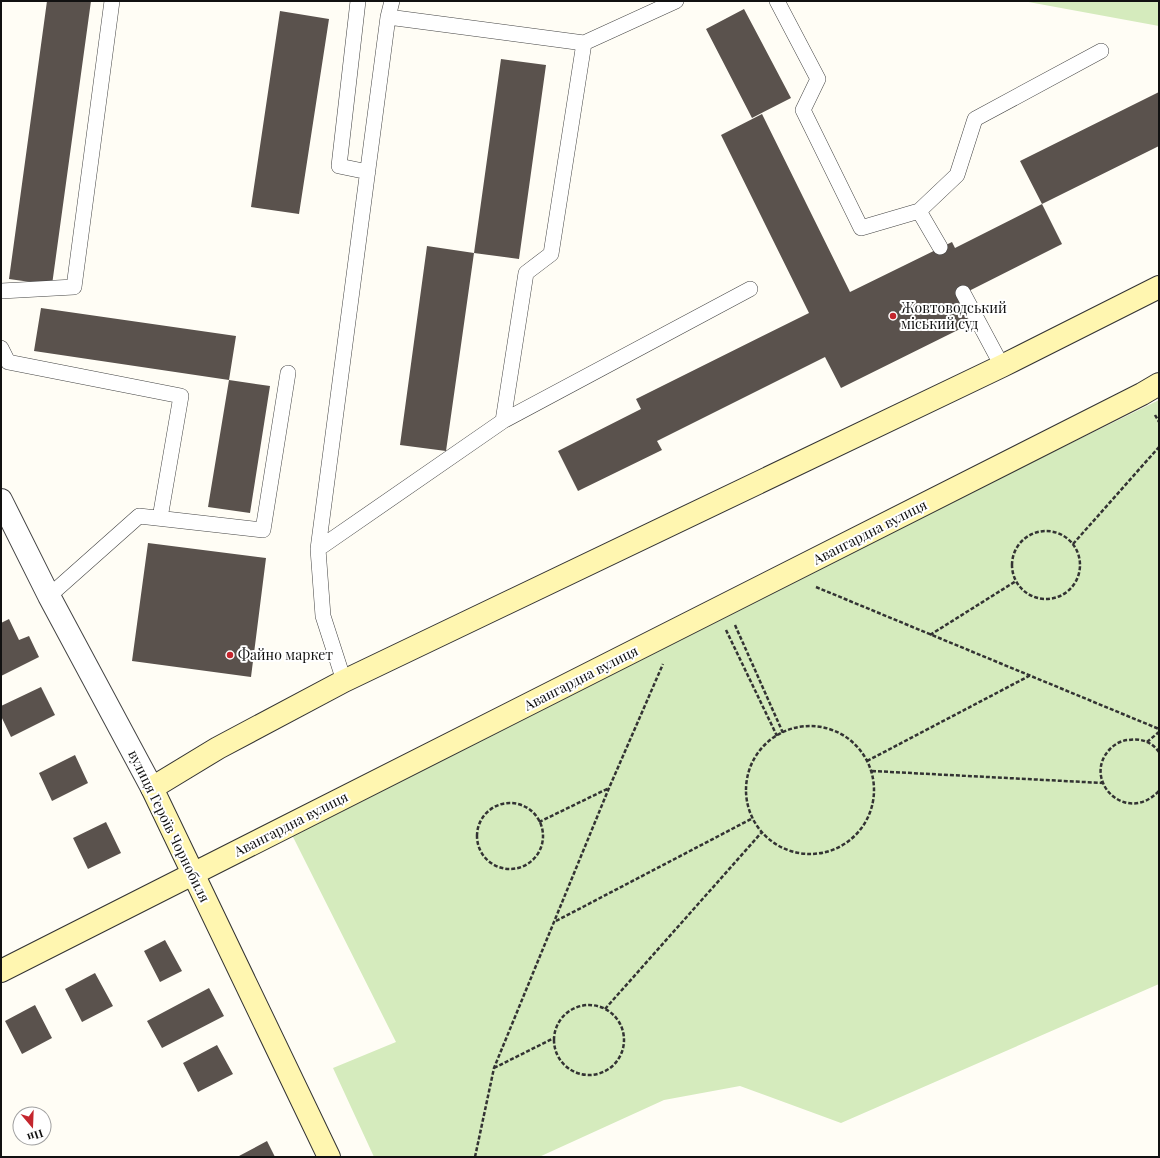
<svg xmlns="http://www.w3.org/2000/svg" width="1160" height="1158" font-family="'Playfair Display',serif">
  <rect width="100%" height="100%" fill="#fffdf5"/>
  <!-- green -->
  <path fill="#d5ebbd" d="M 1023,1 L 1159,1 L 1159,26 Z
    M 1159,400 L 1159,984 L 841,1123 L 740,1086 L 664,1100 L 539,1157 L 374,1157 L 333,1068 L 396,1042 L 288,827 Z"/>
  <!-- building -->
  <path fill="#5a524d" d="M 47,1 L 91,1 L 52,285 L 9,279 Z
    M 744,9 L 791,98 L 752,118 L 706,29 Z
    M 280,11 L 329,19 L 299,214 L 251,207 Z
    M 501,59 L 546,65 L 519,259 L 474,253 Z
    M 1159,92 L 1159,146 L 1042,204 L 1062,244 L 957,297 L 970,324 L 841,388 L 825,357 L 657,441 L 662,450 L 578,491 L 558,451 L 641,409 L 636,399 L 809,313 L 721,135 L 762,114 L 850,292 L 952,242 L 955,248 L 1042,204 L 1020,161 Z
    M 427,246 L 474,253 L 446,451 L 400,445 Z
    M 41,308 L 236,336 L 229,380 L 34,351 Z
    M 229,380 L 270,386 L 250,513 L 208,507 Z
    M 148,543 L 266,558 L 251,677 L 132,661 Z
    M 9,619 L 19,640 L 29,636 L 39,657 L 1,676 L 1,623 Z
    M 41,687 L 55,715 L 11,737 L 1,716 L 1,706 Z
    M 75,755 L 88,783 L 52,801 L 39,773 Z
    M 106,822 L 121,853 L 88,869 L 73,838 Z
    M 165,940 L 182,971 L 160,982 L 144,951 Z
    M 95,973 L 113,1006 L 82,1022 L 65,989 Z
    M 209,988 L 224,1016 L 162,1048 L 147,1021 Z
    M 35,1005 L 52,1038 L 22,1054 L 5,1021 Z
    M 217,1045 L 233,1074 L 198,1092 L 183,1063 Z
    M 267,1141 L 275,1157 L 240,1157 L 239,1156 Z"/>
  <g fill="none" stroke-linecap="round" stroke-linejoin="round">
    <defs>
      <path id="lane" d="M 358,1 L 339,166 L 368,172
        M 777,1 L 818,79 L 803,110 L 861,228 L 919,211 L 957,175 L 975,119 L 1101,51
        M 388,17 L 584,43
        M 919,211 L 940,247
        M 1,291 L 74,287 L 112,1
        M 963,293 L 1002,366
        M 1,348 L 8,362 L 181,396 L 160,518
        M 503,421 L 526,273 L 551,254 L 584,43 L 676,1
        M 318,549 L 503,421 L 750,289
        M 49,596 L 139,516 L 263,530 L 288,373
        M 344,681 L 323,616 L 318,549 L 388,17 L 392,1"/>
      <path id="street" d="M 1,500 L 49,596 L 152,788"/>
      <path id="secondary" d="M 1,971 L 1142,394 L 1159,384
        M 329,1157 L 152,788 L 218,748 L 344,681 L 1002,366 L 1159,287"/>
    </defs>
    <!-- lane casing -->
    <use href="#lane" stroke="#444" stroke-width="16"/>
    <!-- street casing -->
    <use href="#street" stroke="#444" stroke-width="24"/>
    <!-- secondary casing -->
    <use href="#secondary" stroke="#333" stroke-width="24"/>
    <!-- path -->
    <path stroke="#333" stroke-width="2.5" stroke-dasharray="4 2" stroke-linecap="butt" d="M 1155,415 L 1159,422
      M1012 565a34 34 0 1 1 68 0a34 34 0 1 1-68 0Z
      M 1073,544 L 1159,447
      M 816,587 L 1159,729
      M 735,625 L 783,733
      M 726,630 L 777,736
      M 930,635 L 1016,581
      M746 790a64 64 0 1 1 128 0a64 64 0 1 1-128 0Z
      M 1147,742 L 1159,732
      M 1159,752 C 1152,742 1141,738 1129,740 C 1122,740 1115,744 1110,749 C 1081,779 1125,826 1159,791
      M 867,761 L 1029,676
      M 872,771 L 1103,783
      M477 836a33 33 0 1 1 66 0a33 33 0 1 1-66 0Z
      M 539,822 L 609,788
      M 556,921 L 753,818
      M554 1040a35 35 0 1 1 70 0a35 35 0 1 1-70 0Z
      M 605,1009 L 762,832
      M 494,1068 L 554,1038
      M 475,1157 L 494,1068 L 609,788 L 663,664"/>
    <!-- lane -->
    <use href="#lane" stroke="#fff" stroke-width="15"/>
    <!-- street -->
    <use href="#street" stroke="#fff" stroke-width="22"/>
    <!-- secondary -->
    <use href="#secondary" stroke="#fff6b0" stroke-width="22"/>
  </g>
  <!-- markers -->
  <g fill="#c4262e" stroke="#fff" stroke-width="1.5">
    <circle cx="893" cy="316" r="4"/>
    <circle cx="230" cy="655" r="4"/>
  </g>
  <g text-anchor="middle" stroke-width="4" stroke-linejoin="round" paint-order="stroke">
    <!-- poi labels -->
    <g font-size="14" fill="#111" stroke="#fff" text-anchor="start">
      <text x="901" y="313">Жовтоводський<tspan x="901" dy="16">міський суд</tspan></text>
      <text x="238" y="660">Файно маркет</text>
    </g>
    <!-- street labels -->
    <g font-size="14" fill="#111" stroke="#fff">
      <text transform="translate(870 532) rotate(-27)" y="5">Авангардна вулиця</text>
      <text transform="translate(581 678) rotate(-27)" y="5">Авангардна вулиця</text>
      <text transform="translate(291 824) rotate(-27)" y="5">Авангардна вулиця</text>
      <text transform="translate(169 826) rotate(64)" y="5">вулиця Героїв Чорнобиля</text>
    </g>
  </g>
  <!-- border -->
  <rect width="1160" height="1158" fill="none" stroke="#111111" stroke-width="4"/>
  <!-- north arrow -->
  <g transform="translate(32 1126) rotate(161)"><circle r="19" fill="#ffffff" stroke="#a0a0a0"/>
  <path d="M0-3L7 15L0 10L-7 15Z" fill="#c4262e"/>
  <text y="-6" font-size="11" font-weight="bold" text-anchor="middle" fill="#111111">Пн</text>
  </g>
</svg>
